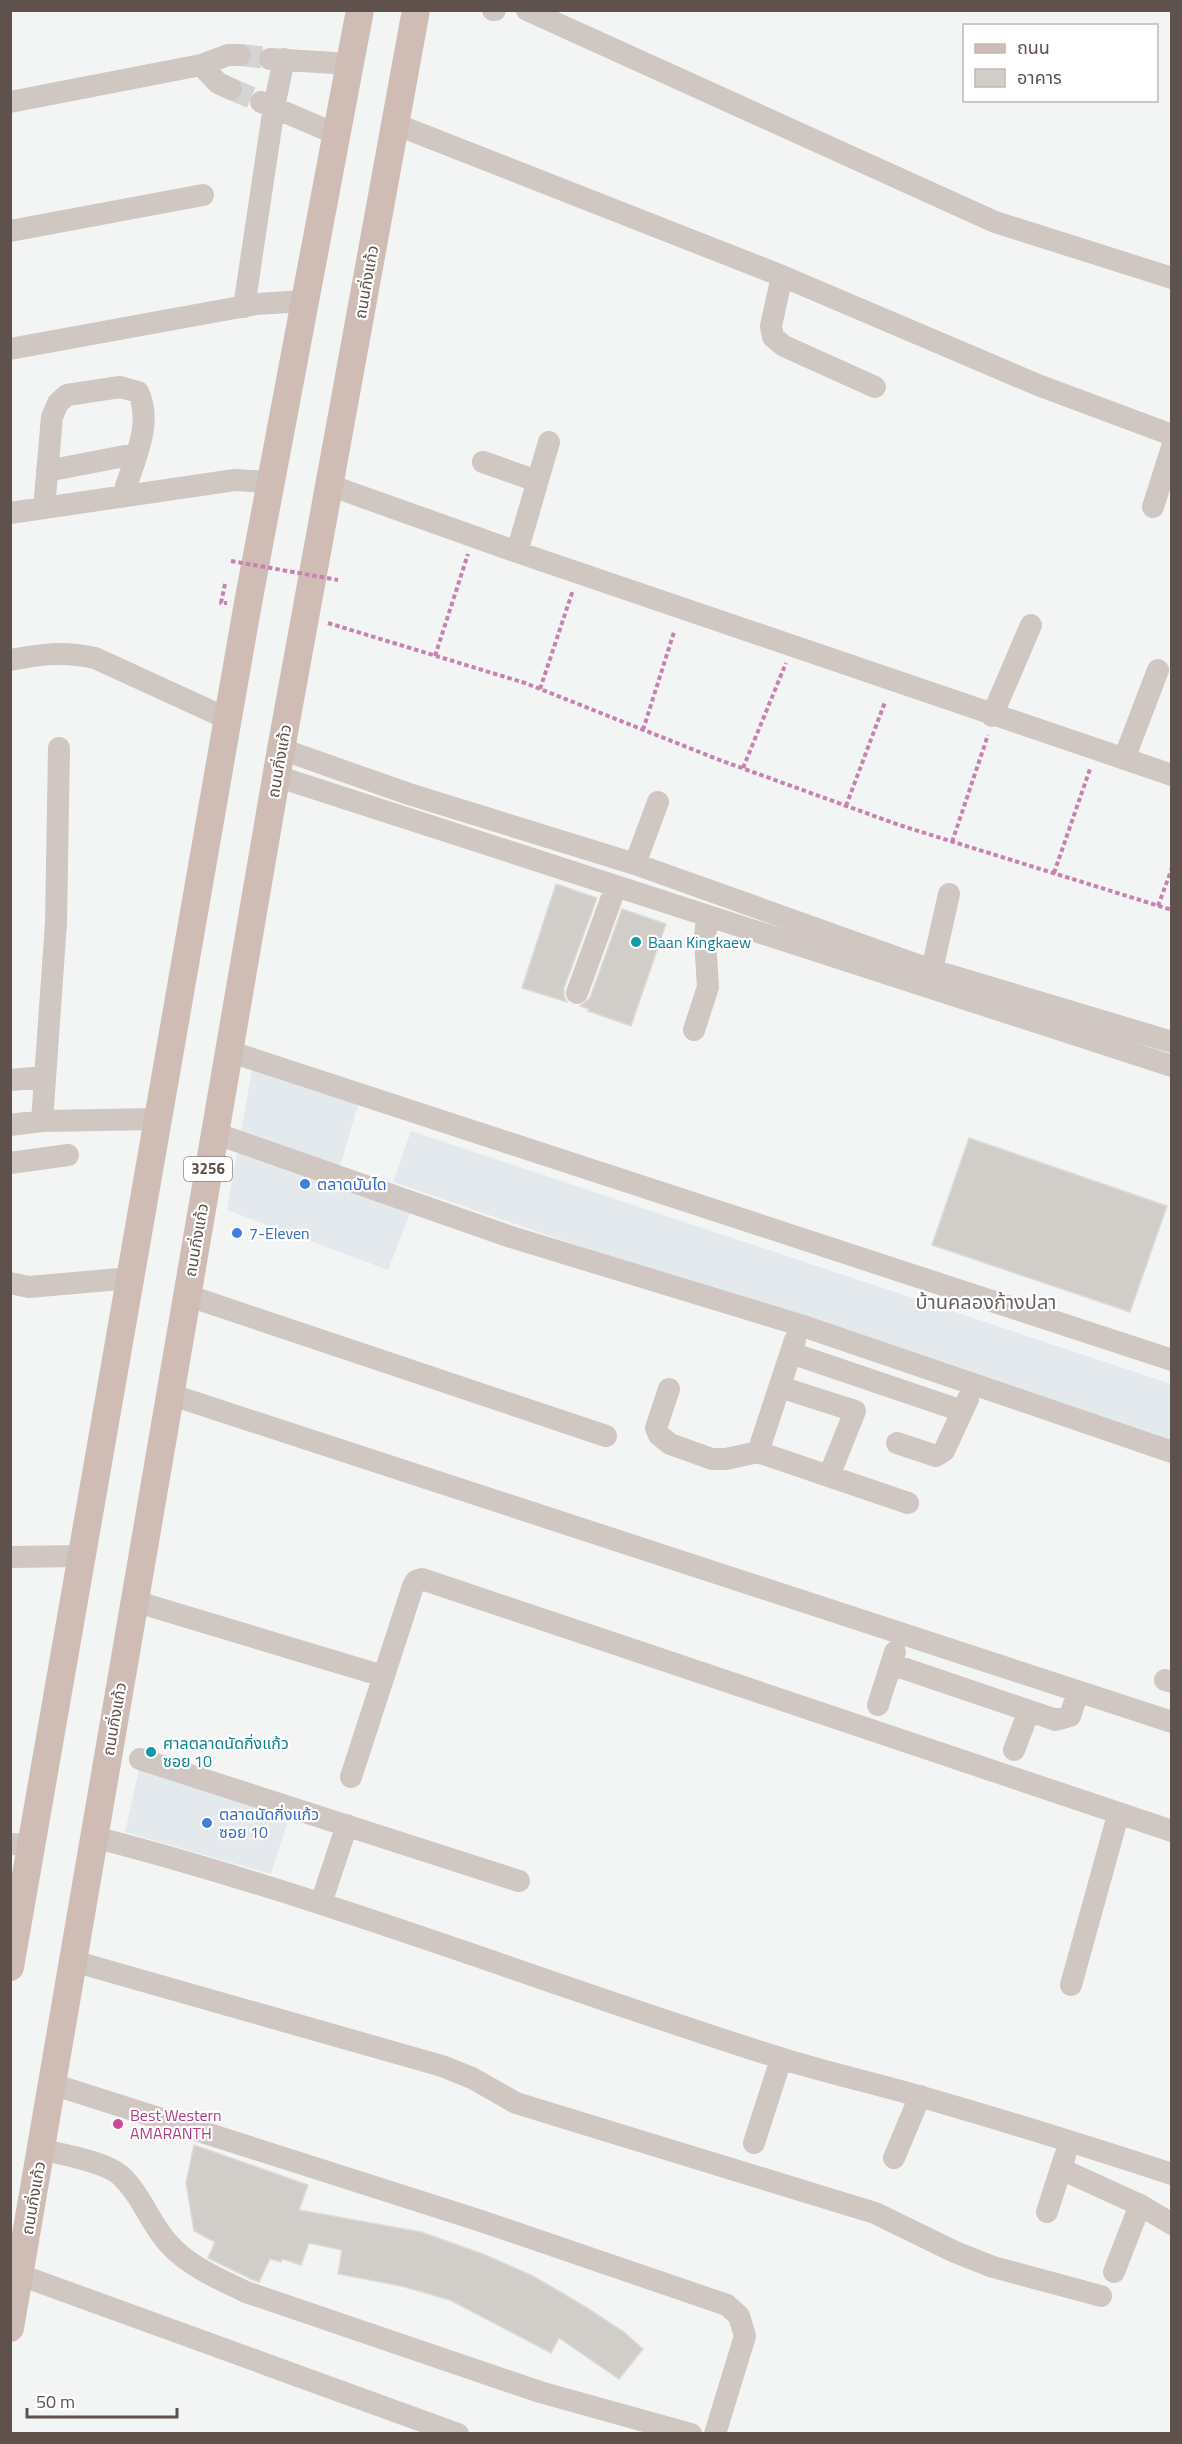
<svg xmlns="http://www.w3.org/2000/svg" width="1182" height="2444" font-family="'Titillium Web','Noto Sans Thai',sans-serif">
  <rect width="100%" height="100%" fill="#f3f5f4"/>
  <!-- commercial -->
  <path fill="#e4e9ee" d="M 252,1070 L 358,1105 L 339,1170 L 416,1198 L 388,1270 L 227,1210 Z
    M 411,1131 L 1171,1384 L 1171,1450 L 393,1182 Z
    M 139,1769 L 290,1814 L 271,1874 L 125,1832 Z"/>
  <!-- building -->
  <path fill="#d1ceca" stroke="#dddad7" stroke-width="1.5" d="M 556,884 L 597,898 L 564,988 L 564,996 L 567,1002 L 522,988 Z
    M 622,909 L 666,924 L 631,1026 L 588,1011 L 589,1009 L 580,1006 L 590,998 Z
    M 969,1138 L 1167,1206 L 1130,1312 L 932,1245 Z
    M 194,2145 L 308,2185 L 299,2210 L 421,2232 L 483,2254 L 533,2276 L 584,2306 L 624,2332 L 643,2349 L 619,2379 L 559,2338 L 551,2353 L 450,2300 L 401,2286 L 338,2274 L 342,2250 L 309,2243 L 301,2265 L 282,2259 L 281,2262 L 270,2259 L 259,2282 L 251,2279 L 208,2258 L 215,2242 L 194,2231 L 186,2183 Z"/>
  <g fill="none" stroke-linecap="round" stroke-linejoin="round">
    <!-- minor-tunnel -->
    <path stroke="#d5d4d2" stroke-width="22" stroke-dasharray="22 11" stroke-linecap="butt" d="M 240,55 L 269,58
      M 231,89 L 259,101"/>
    <!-- path -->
    <path stroke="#c981b3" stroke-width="4" stroke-dasharray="4.5 3" stroke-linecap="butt" d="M 225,584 L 221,603 L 227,603
      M 328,623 L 525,683 L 717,759 L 899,825 L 1172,910
      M 435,656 L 468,554
      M 540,689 L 573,590
      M 643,730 L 674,632
      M 743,768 L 786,663
      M 846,806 L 885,702
      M 952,842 L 988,735
      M 1054,873 L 1090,769
      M 1158,906 L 1172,868"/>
    <!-- minor -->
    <path stroke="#d0c6c2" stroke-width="22" d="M 493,10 L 495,10
      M 527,10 L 995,222 L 1172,278
      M 270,59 L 350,64
      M 201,65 L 218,83 L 231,89
      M 10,102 L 201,65 L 228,55 L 240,55
      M 261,102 L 336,134
      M 395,124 L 782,276 L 1038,385 L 1172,435
      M 10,231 L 203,195
      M 782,276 L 771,326 L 773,337 L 784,346 L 875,387
      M 244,307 L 274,107 L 284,59
      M 10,349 L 256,304 L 305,301
      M 483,462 L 537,481
      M 47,471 L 135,454
      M 329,485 L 517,552 L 1172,775
      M 1153,507 L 1172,447
      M 44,508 L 52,417 L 58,403 L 67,395 L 120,387 L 138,392 C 154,424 132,464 123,496
      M 10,513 L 235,480 L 271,482
      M 517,552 L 549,442
      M 10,660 C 42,654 63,651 95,658 L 228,719
      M 992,716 L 1031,625
      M 281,749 L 409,794 L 635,864 L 932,970 L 1172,1042
      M 1124,759 L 1158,670
      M 276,776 L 1172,1066
      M 635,864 L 658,802
      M 932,970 L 949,894
      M 577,993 L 616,886
      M 694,1030 L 708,987 L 705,939 L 707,916
      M 228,1051 L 1172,1360
      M 10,1080 L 45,1077
      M 42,1121 L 56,923 L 59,748
      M 10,1125 L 42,1121 L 158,1119
      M 214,1133 L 511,1237 L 800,1325 L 1172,1452
      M 10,1163 L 68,1155
      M 10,1283 L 29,1287 L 131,1278
      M 186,1295 L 606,1436
      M 791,1353 L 962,1411
      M 780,1387 L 855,1411 L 829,1476
      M 669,1389 L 656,1428 L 659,1435 L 670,1444 L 712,1459 L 726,1459 L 758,1452 L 908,1503
      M 169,1394 L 1172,1722
      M 897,1443 L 936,1456 L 944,1451 L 968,1399
      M 758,1452 L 795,1340
      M 10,1557 L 82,1556
      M 134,1601 L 383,1676
      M 891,1664 L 1056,1720 L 1070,1716 L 1078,1692
      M 1165,1680 L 1172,1682
      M 878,1705 L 895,1652
      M 1014,1750 L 1029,1711
      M 140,1759 L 519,1881
      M 351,1777 L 413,1586 L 416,1581 L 422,1579 L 1172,1831
      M 94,1837 C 327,1897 551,1986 780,2058 C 827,2073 875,2083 922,2097 C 1006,2121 1089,2147 1172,2174
      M 10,1844 L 32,1845
      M 321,1903 L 347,1825
      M 73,1961 L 442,2066 L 472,2078 L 516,2103 L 875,2213 L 955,2252 L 993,2267 L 1101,2296
      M 1071,1985 L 1118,1815
      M 52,2084 L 478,2220 L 727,2305 L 739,2316 L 745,2336 L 715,2434
      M 754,2143 L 781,2059
      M 41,2149 C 63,2155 103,2161 120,2175 C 141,2194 150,2223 168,2243 C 188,2266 219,2279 246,2292 L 540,2392 L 691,2434
      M 894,2158 L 920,2096
      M 1061,2169 L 1140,2205 L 1172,2224
      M 1047,2212 L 1065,2156
      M 1114,2272 L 1140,2205
      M 20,2275 L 458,2434"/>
    <!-- major -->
    <path stroke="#cebcb5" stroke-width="28" d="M 10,1967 L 248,603 L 360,10
      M 10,2328 L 281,749 L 416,10"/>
    <!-- path-bridge -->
    <path stroke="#c981b3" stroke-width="4" stroke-dasharray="4.5 3" stroke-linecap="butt" d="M 231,561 L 338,580"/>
  </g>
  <!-- markers -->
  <g fill="#0f9aa8" stroke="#fff" stroke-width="2">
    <circle cx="636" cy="942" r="6"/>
    <circle cx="151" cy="1752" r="6"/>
  </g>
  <g fill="#3f7fe0" stroke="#fff" stroke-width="2">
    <circle cx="305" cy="1184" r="6"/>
    <circle cx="237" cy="1233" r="6"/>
    <circle cx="207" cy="1823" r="6"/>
  </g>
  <circle fill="#d1479c" stroke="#fff" stroke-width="2" cx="118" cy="2124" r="6"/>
  <g text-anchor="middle" stroke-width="4.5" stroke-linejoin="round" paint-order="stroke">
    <!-- shield labels -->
    <rect fill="#fff" stroke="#8f8582" stroke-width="1.5" x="184" y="1157" width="48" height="24" rx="4.5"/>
    <g font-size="15" font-weight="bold" fill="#5f514c">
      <text x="208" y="1174">3256</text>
    </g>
    <!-- street labels -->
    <g font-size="16" fill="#5f514c" stroke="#fff">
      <text transform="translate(366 282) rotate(-80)" y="6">ถนนกิ่งแก้ว</text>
      <text transform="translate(279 761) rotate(-80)" y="6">ถนนกิ่งแก้ว</text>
      <text transform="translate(196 1240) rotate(-80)" y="6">ถนนกิ่งแก้ว</text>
      <text transform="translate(114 1719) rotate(-80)" y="6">ถนนกิ่งแก้ว</text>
      <text transform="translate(33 2198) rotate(-80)" y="6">ถนนกิ่งแก้ว</text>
    </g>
    <!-- culture labels -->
    <g font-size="16" fill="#0d838f" stroke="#fff" text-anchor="start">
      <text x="648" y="948">Baan Kingkaew</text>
      <text x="163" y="1749">ศาลตลาดนัดกิ่งแก้ว<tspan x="163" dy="18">ซอย 10</tspan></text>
    </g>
    <!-- shop labels -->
    <g font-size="16" fill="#366cbe" stroke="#fff" text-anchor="start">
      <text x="317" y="1190">ตลาดบันได</text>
      <text x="249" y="1239">7-Eleven</text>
      <text x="219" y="1820">ตลาดนัดกิ่งแก้ว<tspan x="219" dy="18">ซอย 10</tspan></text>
    </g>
    <!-- hotel labels -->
    <g font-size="16" fill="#b23c85" stroke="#fff" text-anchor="start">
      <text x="130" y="2121">Best Western<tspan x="130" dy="18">AMARANTH</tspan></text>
    </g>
    <!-- quarter labels -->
    <g font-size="20" fill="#67625f" stroke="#fff">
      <text x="986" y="1309">บ้านคลองก้างปลา</text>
    </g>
  </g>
  <!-- border -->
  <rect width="1182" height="2444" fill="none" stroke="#5f514c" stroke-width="24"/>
  <!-- legend -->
  <rect x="963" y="24" width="195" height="78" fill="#ffffff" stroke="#bfb9b7" stroke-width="1.5"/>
  <rect x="975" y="44" width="30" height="9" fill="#cebcb5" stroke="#bfb9b7" stroke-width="1.5"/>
  <text x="1017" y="54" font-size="18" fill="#5f514c">ถนน</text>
  <rect x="975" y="69" width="30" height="18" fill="#d1ceca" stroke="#bfb9b7" stroke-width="1.5"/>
  <text x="1017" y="84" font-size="18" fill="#5f514c">อาคาร</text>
  <!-- scale -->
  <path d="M27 2408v9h150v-9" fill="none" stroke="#5f514c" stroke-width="3"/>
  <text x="36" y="2408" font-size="18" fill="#5f514c" stroke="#ffffff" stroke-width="4.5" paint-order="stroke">50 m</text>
</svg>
